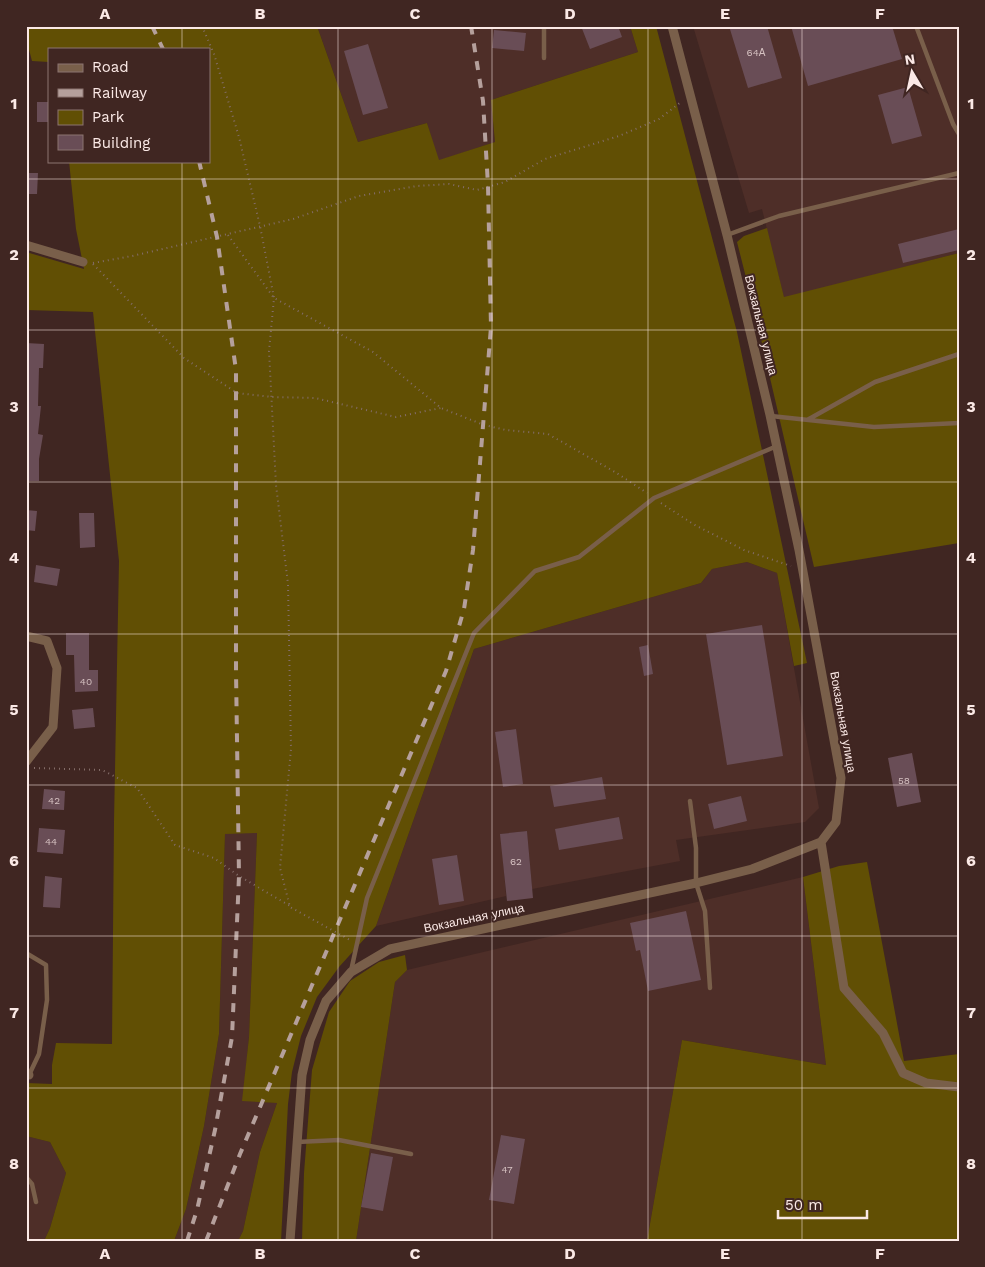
<svg xmlns="http://www.w3.org/2000/svg" width="985" height="1267" font-family="'Work Sans',sans-serif">
  <rect width="100%" height="100%" fill="#402622"/>
  <!-- built -->
  <path fill="#4e2e28" d="M 317,26 L 630,26 L 638,52 L 491,100 L 495,142 L 438,161 L 427,123 L 358,142 Z
    M 693,26 L 959,26 L 959,253 L 784,298 L 762,209 L 749,213 Z
    M 747,562 L 777,573 L 819,808 L 805,822 L 676,840 L 680,861 L 532,889 L 527,831 L 501,834 L 506,896 L 376,926 L 474,649 L 701,583 L 712,569 Z
    M 225,833 L 257,833 L 249,1037 L 243,1100 L 277,1103 L 260,1152 L 243,1231 L 238,1241 L 174,1241 L 186,1209 L 204,1126 L 219,1034 Z
    M 803,877 L 826,1065 L 682,1040 L 647,1241 L 356,1241 L 395,982 L 407,970 Z
    M 26,1136 L 50,1142 L 66,1173 L 50,1228 L 44,1241 L 26,1241 Z"/>
  <!-- green -->
  <path fill="#614f04" d="M 26,26 L 317,26 L 358,142 L 427,123 L 439,160 L 495,142 L 491,100 L 638,52 L 630,26 L 656,26 L 737,332 L 807,663 L 794,666 L 777,573 L 747,562 L 712,569 L 701,583 L 474,649 L 376,926 L 339,967 L 317,997 L 301,1036 L 292,1072 L 288,1104 L 281,1241 L 238,1241 L 243,1231 L 260,1152 L 277,1103 L 242,1101 L 249,1037 L 257,833 L 225,834 L 219,1034 L 204,1126 L 186,1209 L 174,1241 L 44,1241 L 50,1228 L 66,1173 L 50,1142 L 26,1136 L 26,1083 L 52,1084 L 52,1065 L 56,1043 L 112,1044 L 114,822 L 119,561 L 93,312 L 26,310 L 26,252 L 84,269 L 76,229 L 69,161 L 209,161 L 209,49 L 49,49 L 49,62 L 32,61 L 26,38 Z
    M 767,228 L 784,297 L 959,253 L 959,543 L 814,567 L 754,309 L 737,242 L 744,236 Z
    M 867,862 L 904,1061 L 959,1054 L 959,1241 L 647,1241 L 682,1040 L 826,1065 L 803,877 L 839,866 Z
    M 405,955 L 407,970 L 395,982 L 356,1241 L 302,1241 L 304,1173 L 312,1070 L 329,1012 L 350,981 L 379,962 Z"/>
  <!-- building -->
  <path fill="#694d56" d="M 581,26 L 618,26 L 622,37 L 590,49 Z
    M 729,26 L 767,26 L 782,78 L 748,88 Z
    M 791,26 L 892,26 L 902,59 L 808,86 Z
    M 494,30 L 526,33 L 524,51 L 492,48 Z
    M 368,44 L 388,108 L 363,115 L 344,51 Z
    M 908,87 L 922,136 L 892,144 L 878,95 Z
    M 37,102 L 49,102 L 49,122 L 37,122 Z
    M 26,173 L 38,173 L 37,194 L 26,194 Z
    M 959,229 L 959,250 L 903,263 L 898,244 Z
    M 26,343 L 44,344 L 43,368 L 39,368 L 38,406 L 41,406 L 38,434 L 43,435 L 39,459 L 39,481 L 26,481 Z
    M 26,510 L 37,511 L 35,531 L 26,530 Z
    M 79,513 L 94,513 L 95,547 L 80,548 Z
    M 36,565 L 60,569 L 57,586 L 34,582 Z
    M 762,625 L 783,756 L 727,765 L 706,634 Z
    M 66,633 L 89,633 L 89,670 L 98,670 L 98,691 L 75,692 L 74,655 L 66,655 Z
    M 648,645 L 653,674 L 644,676 L 639,647 Z
    M 93,708 L 95,727 L 74,729 L 72,710 Z
    M 516,729 L 523,784 L 503,787 L 495,732 Z
    M 912,753 L 921,802 L 897,807 L 888,758 Z
    M 602,777 L 606,799 L 554,807 L 550,786 Z
    M 44,789 L 65,791 L 64,810 L 42,809 Z
    M 741,796 L 747,821 L 714,829 L 708,804 Z
    M 619,817 L 623,839 L 559,850 L 555,829 Z
    M 39,828 L 65,830 L 63,854 L 37,852 Z
    M 527,831 L 533,898 L 507,901 L 500,834 Z
    M 457,855 L 464,901 L 439,905 L 432,859 Z
    M 45,876 L 62,878 L 60,908 L 43,907 Z
    M 686,911 L 701,980 L 648,991 L 640,950 L 636,951 L 630,923 Z
    M 501,1135 L 525,1139 L 514,1204 L 489,1200 Z
    M 371,1153 L 393,1157 L 383,1211 L 361,1207 Z"/>
  <g fill="none" stroke-linecap="round" stroke-linejoin="round">
    <!-- path -->
    <path stroke="#846d69" stroke-width="2" stroke-dasharray="1 4" stroke-linecap="butt" d="M 202,26 L 214,54 L 239,137 L 260,226 L 274,298 L 269,351 L 276,485 L 288,584 L 291,749 L 280,868 L 290,907 L 350,940
      M 228,235 L 274,298 L 373,352 L 441,408 L 484,425 L 506,430 L 548,434 L 615,472 L 647,493
      M 93,263 L 132,256 L 293,219 L 359,196 L 417,186 L 449,184 L 477,190 L 505,182 L 545,159 L 619,136 L 659,119 L 681,102
      M 93,264 L 184,358 L 237,393 L 272,397 L 315,398 L 396,417 L 441,408
      M 661,503 L 693,524 L 744,550 L 791,566
      M 34,768 L 102,770 L 137,788 L 175,845 L 214,858 L 239,876 L 290,906"/>
    <!-- service -->
    <path stroke="#795f4a" stroke-width="4.5" d="M 544,26 L 544,58
      M 916,26 L 953,124 L 959,134
      M 727,235 L 779,216 L 959,173
      M 771,416 L 874,427 L 959,423
      M 809,419 L 875,382 L 959,354
      M 690,801 L 696,848 L 696,883 L 705,911 L 710,988
      M 26,953 L 46,965 L 47,1000 L 39,1054 L 29,1075
      M 351,971 L 367,898 L 474,633 L 535,571 L 579,557 L 654,498 L 777,446
      M 297,1142 L 339,1140 L 411,1154
      M 26,1177 L 32,1184 L 36,1202"/>
    <!-- minor -->
    <path stroke="#795f4a" stroke-width="9" d="M 26,245 L 83,262
      M 26,636 L 47,641 L 57,668 L 53,727 L 26,762
      M 821,842 L 844,988 L 883,1033 L 903,1073 L 926,1083 L 959,1087
      M 26,1075 L 29,1075
      M 290,1241 L 302,1075 L 310,1040 L 326,1001 L 351,972 L 390,949 L 696,883 L 752,869 L 821,842 L 836,822 L 841,778 L 799,550 L 770,415 L 727,235 L 672,26"/>
    <!-- rail -->
    <path stroke="#b5a09c" stroke-width="4" stroke-dasharray="9 9" stroke-linecap="butt" d="M 152,26 L 163,49
      M 187,1241 L 197,1210 L 215,1130 L 232,1037 L 239,876 L 236,671 L 236,370 L 217,237 L 199,161
      M 206,1241 L 240,1154 L 446,671 L 464,609 L 473,550 L 491,327 L 488,185 L 483,101 L 471,26"/>
  </g>
  <!-- grid -->
  <path fill="none" stroke="#fbe9e6" stroke-width="1" stroke-opacity="0.55" d="M 182,26 L 182,49M 338,26 L 338,1241M 492,26 L 492,1241M 648,26 L 648,1241M 802,26 L 802,1241M 182,161 L 182,1241M 26,179 L 959,179M 26,330 L 959,330M 26,482 L 959,482M 26,634 L 959,634M 26,785 L 959,785M 26,936 L 959,936M 26,1088 L 959,1088"/>
  <g text-anchor="middle" stroke-width="4" stroke-linejoin="round" paint-order="stroke">
    <!-- number labels -->
    <g font-size="10" fill="#d6c2c2">
      <text x="756" y="56">64А</text>
      <text x="86" y="685">40</text>
      <text x="904" y="784">58</text>
      <text x="54" y="804">42</text>
      <text x="51" y="845">44</text>
      <text x="516" y="865">62</text>
      <text x="507" y="1173">47</text>
    </g>
    <!-- street labels -->
    <g font-size="12" fill="#fbe9e6" stroke="#402622">
      <text transform="translate(761 325) rotate(76)" y="4">Вокзальная улица</text>
      <text transform="translate(843 722) rotate(80)" y="4">Вокзальная улица</text>
      <text transform="translate(474 918) rotate(-12)" y="4">Вокзальная улица</text>
    </g>
  </g>
  <!-- border -->
  <rect width="985" height="1267" fill="none" stroke="#402622" stroke-width="55"/>
  <!-- legend -->
  <rect x="48" y="48" width="162" height="115" fill="#402622" stroke="#8b7470"/>
  <rect x="58" y="64" width="25" height="8" fill="#795f4a" stroke="#8b7470"/>
  <text x="92" y="72" font-size="15" fill="#fbe9e6">Road</text>
  <rect x="58" y="89" width="25" height="8" fill="#b5a09c" stroke="#8b7470"/>
  <text x="92" y="98" font-size="15" fill="#fbe9e6">Railway</text>
  <rect x="58" y="110" width="25" height="15" fill="#614f04" stroke="#8b7470"/>
  <text x="92" y="122" font-size="15" fill="#fbe9e6">Park</text>
  <rect x="58" y="135" width="25" height="15" fill="#694d56" stroke="#8b7470"/>
  <text x="92" y="148" font-size="15" fill="#fbe9e6">Building</text>
  <!-- north arrow -->
  <g transform="translate(912 72) rotate(351)" stroke="#402622" stroke-width="4" paint-order="stroke">
  <path d="M0-4L9 19L0 12L-9 19Z" fill="#fbe9e6"/>
  <text y="-8" font-size="14" font-weight="bold" text-anchor="middle" fill="#fbe9e6">N</text>
  </g>
  <!-- scale -->
  <path d="M778 1210v8h89v-8" fill="none" stroke="#fbe9e6" stroke-width="2.5"/>
  <text x="785" y="1210" font-size="15" fill="#fbe9e6" stroke="#402622" stroke-width="4" paint-order="stroke">50 m</text>
  <rect x="28" y="28" width="930" height="1212" fill="none" stroke="#fbe9e6" stroke-width="2"/>
  <g font-size="16" text-anchor="middle" font-weight="bold" fill="#fbe9e6">
    <text x="105" y="19">A</text>
    <text x="260" y="19">B</text>
    <text x="415" y="19">C</text>
    <text x="570" y="19">D</text>
    <text x="725" y="19">E</text>
    <text x="880" y="19">F</text>
    <text x="14" y="109">1</text>
    <text x="971" y="109">1</text>
    <text x="14" y="260">2</text>
    <text x="971" y="260">2</text>
    <text x="14" y="412">3</text>
    <text x="971" y="412">3</text>
    <text x="14" y="563">4</text>
    <text x="971" y="563">4</text>
    <text x="14" y="715">5</text>
    <text x="971" y="715">5</text>
    <text x="14" y="866">6</text>
    <text x="971" y="866">6</text>
    <text x="14" y="1018">7</text>
    <text x="971" y="1018">7</text>
    <text x="14" y="1169">8</text>
    <text x="971" y="1169">8</text>
    <text x="105" y="1259">A</text>
    <text x="260" y="1259">B</text>
    <text x="415" y="1259">C</text>
    <text x="570" y="1259">D</text>
    <text x="725" y="1259">E</text>
    <text x="880" y="1259">F</text>
  </g>
</svg>
